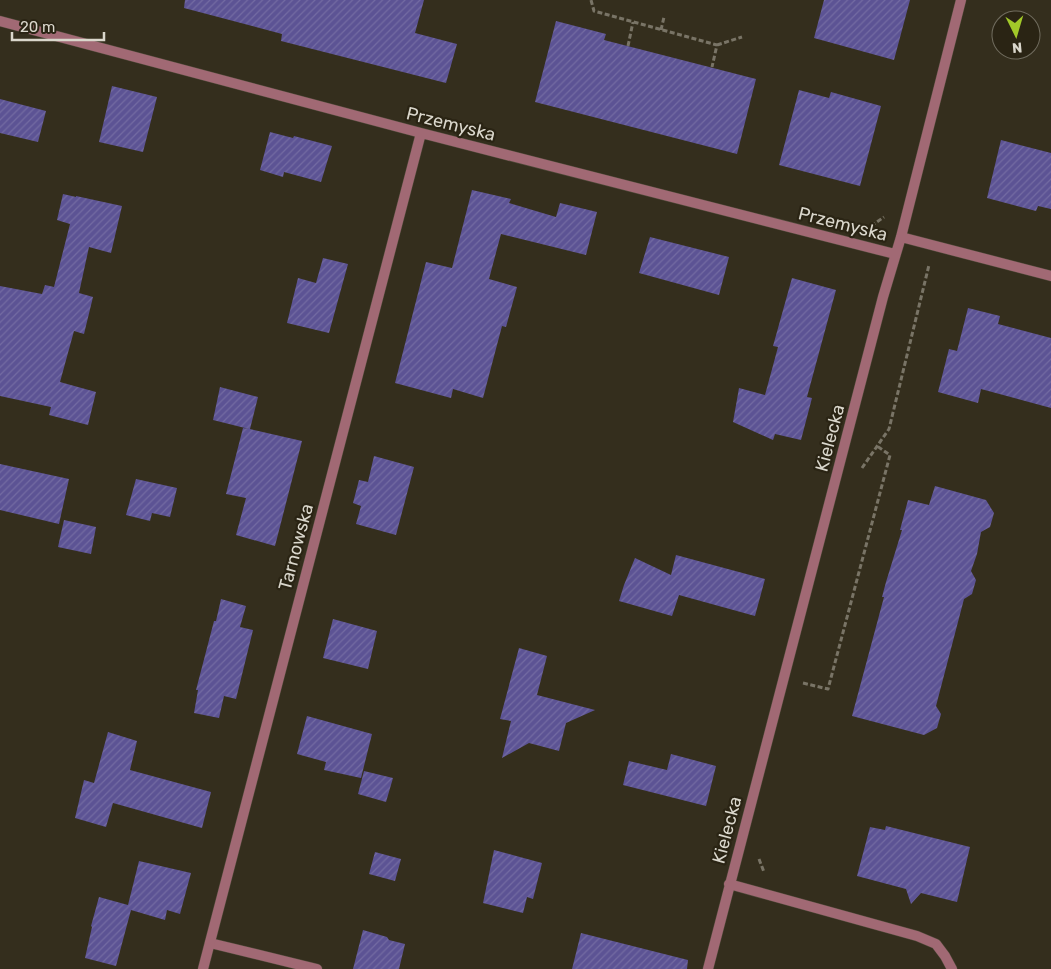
<svg xmlns="http://www.w3.org/2000/svg" width="1051" height="969" font-family="Rubik,sans-serif">
  <defs>
    <pattern id="building-hatch" width="6" height="6" patternUnits="userSpaceOnUse" patternTransform="scale(1.25)"><rect width="6" height="6" fill="#5c5394"/><path d="M-1 1l2-2M0 6l6-6M5 7l2-2" fill="none" stroke="#736ba2"/></pattern>
  </defs>
  <rect width="100%" height="100%" fill="#342e1d"/>
  <!-- building -->
  <path fill="url(#building-hatch)" d="M 185,0 L 424,0 L 415,33 L 457,44 L 446,83 L 281,41 L 282,34 L 184,8 Z
    M 824,0 L 910,0 L 894,60 L 814,38 Z
    M 556,21 L 606,34 L 604,40 L 756,79 L 737,154 L 535,102 Z
    M 112,86 L 157,97 L 143,152 L 99,142 Z
    M 799,90 L 829,98 L 831,92 L 881,106 L 860,186 L 779,165 Z
    M 0,99 L 46,111 L 38,142 L 0,133 Z
    M 270,132 L 293,138 L 294,136 L 332,146 L 321,182 L 284,172 L 283,177 L 260,170 Z
    M 1001,140 L 1051,153 L 1051,209 L 1038,206 L 1036,211 L 987,198 Z
    M 472,190 L 511,199 L 509,203 L 556,217 L 560,203 L 597,212 L 586,255 L 501,234 L 489,279 L 517,287 L 506,327 L 502,326 L 483,398 L 453,389 L 451,398 L 395,383 L 426,262 L 452,268 Z
    M 63,194 L 76,197 L 76,196 L 122,206 L 111,253 L 89,247 L 79,293 L 93,297 L 84,334 L 74,331 L 60,382 L 96,392 L 88,425 L 49,415 L 51,407 L 0,396 L 0,286 L 42,294 L 45,285 L 54,287 L 70,224 L 57,220 Z
    M 650,237 L 729,257 L 719,295 L 639,273 Z
    M 323,258 L 348,264 L 329,333 L 287,323 L 298,278 L 316,283 Z
    M 792,278 L 836,290 L 807,397 L 812,398 L 801,440 L 775,434 L 773,440 L 733,422 L 739,388 L 765,395 L 778,347 L 773,346 Z
    M 968,308 L 1000,316 L 998,324 L 1051,338 L 1051,408 L 981,389 L 978,403 L 938,392 L 949,349 L 957,351 Z
    M 220,387 L 258,397 L 250,429 L 302,441 L 275,546 L 236,535 L 246,498 L 226,494 L 243,428 L 249,429 L 213,420 Z
    M 374,456 L 414,467 L 396,535 L 356,524 L 361,506 L 353,503 L 359,480 L 368,482 Z
    M 0,464 L 69,479 L 59,524 L 0,510 Z
    M 136,479 L 177,488 L 170,517 L 152,513 L 150,521 L 126,515 Z
    M 935,486 L 986,500 L 994,513 L 990,527 L 981,532 L 977,554 L 971,571 L 976,580 L 972,594 L 964,599 L 936,706 L 941,714 L 937,728 L 924,735 L 852,716 L 884,597 L 882,597 L 886,582 L 902,530 L 900,530 L 908,500 L 929,505 Z
    M 64,520 L 96,527 L 91,554 L 58,547 Z
    M 676,555 L 765,579 L 755,616 L 679,595 L 672,616 L 619,601 L 624,585 L 635,558 L 671,575 Z
    M 221,599 L 246,606 L 240,627 L 253,630 L 236,699 L 224,696 L 219,718 L 194,713 L 198,690 L 196,690 L 214,621 L 216,621 Z
    M 333,619 L 377,631 L 368,669 L 323,658 Z
    M 519,648 L 547,656 L 537,695 L 595,710 L 566,723 L 559,751 L 529,743 L 502,758 L 511,721 L 500,719 Z
    M 307,716 L 372,734 L 361,778 L 324,770 L 326,762 L 297,754 Z
    M 108,732 L 137,741 L 130,770 L 211,792 L 202,828 L 113,803 L 106,827 L 75,818 L 84,780 L 94,783 Z
    M 671,754 L 716,766 L 706,806 L 623,785 L 629,761 L 667,770 Z
    M 364,771 L 393,778 L 386,802 L 358,794 Z
    M 886,826 L 970,847 L 957,902 L 921,893 L 911,904 L 906,889 L 857,876 L 870,827 L 885,830 Z
    M 494,850 L 542,863 L 533,899 L 527,897 L 523,913 L 483,903 Z
    M 375,852 L 401,859 L 395,881 L 369,874 Z
    M 139,861 L 191,873 L 180,914 L 167,910 L 165,920 L 131,910 L 116,966 L 85,958 L 92,927 L 91,926 L 99,897 L 128,905 Z
    M 363,930 L 387,937 L 389,940 L 405,944 L 399,969 L 353,969 Z
    M 581,933 L 688,960 L 687,969 L 572,969 Z"/>
  <g fill="none" stroke-linecap="round" stroke-linejoin="round">
    <defs>
      <path id="lane" d="M 210,943 L 317,969"/>
      <path id="street" d="M 0,21 L 421,133 L 895,254
        M 901,237 L 1051,276
        M 729,884 L 917,936 L 936,944 L 945,956 L 952,969
        M 203,969 L 421,133
        M 708,969 L 883,297 L 901,237 L 961,0"/>
    </defs>
    <!-- lane casing -->
    <use href="#lane" stroke="#4f4939" stroke-width="11"/>
    <!-- street casing -->
    <use href="#street" stroke="#4f4939" stroke-width="11"/>
    <!-- path -->
    <path stroke="#797466" stroke-width="3" stroke-dasharray="5 2.5" stroke-linecap="butt" d="M 591,0 L 594,11 L 717,45 L 712,67
      M 661,30 L 664,17
      M 717,45 L 742,37
      M 628,46 L 633,22
      M 871,226 L 884,217
      M 862,468 L 889,429 L 929,265
      M 803,683 L 828,689 L 890,455 L 877,446
      M 759,859 L 764,872"/>
    <!-- lane -->
    <use href="#lane" stroke="#a16974" stroke-width="10"/>
    <!-- street -->
    <use href="#street" stroke="#a16974" stroke-width="10"/>
  </g>
  <g text-anchor="middle" stroke-width="4.5" stroke-linejoin="round" paint-order="stroke">
    <!-- street labels -->
    <g font-size="18" fill="#dad7cc" stroke="#2a2414">
      <text transform="translate(451 124) rotate(14)" y="6">Przemyska</text>
      <text transform="translate(843 224) rotate(14)" y="6">Przemyska</text>
      <text transform="translate(830 438) rotate(-75)" y="6">Kielecka</text>
      <text transform="translate(296 547) rotate(-75)" y="6">Tarnowska</text>
      <text transform="translate(727 830) rotate(-75)" y="6">Kielecka</text>
    </g>
  </g>
  <!-- north arrow -->
  <g transform="translate(1016 35) rotate(175)"><circle r="24" fill="#2a2414" stroke="#706c5e"/>
  <path d="M0-4L9 19L0 12L-9 19Z" fill="#a2c929"/>
  <text y="-8" font-size="14" font-weight="bold" text-anchor="middle" fill="#dad7cc">N</text>
  </g>
  <!-- scale -->
  <path d="M12 32v8h92v-8" fill="none" stroke="#dad7cc" stroke-width="2.5"/>
  <text x="20" y="32" font-size="15" fill="#dad7cc" stroke="#2a2414" stroke-width="4" paint-order="stroke">20 m</text>
</svg>
